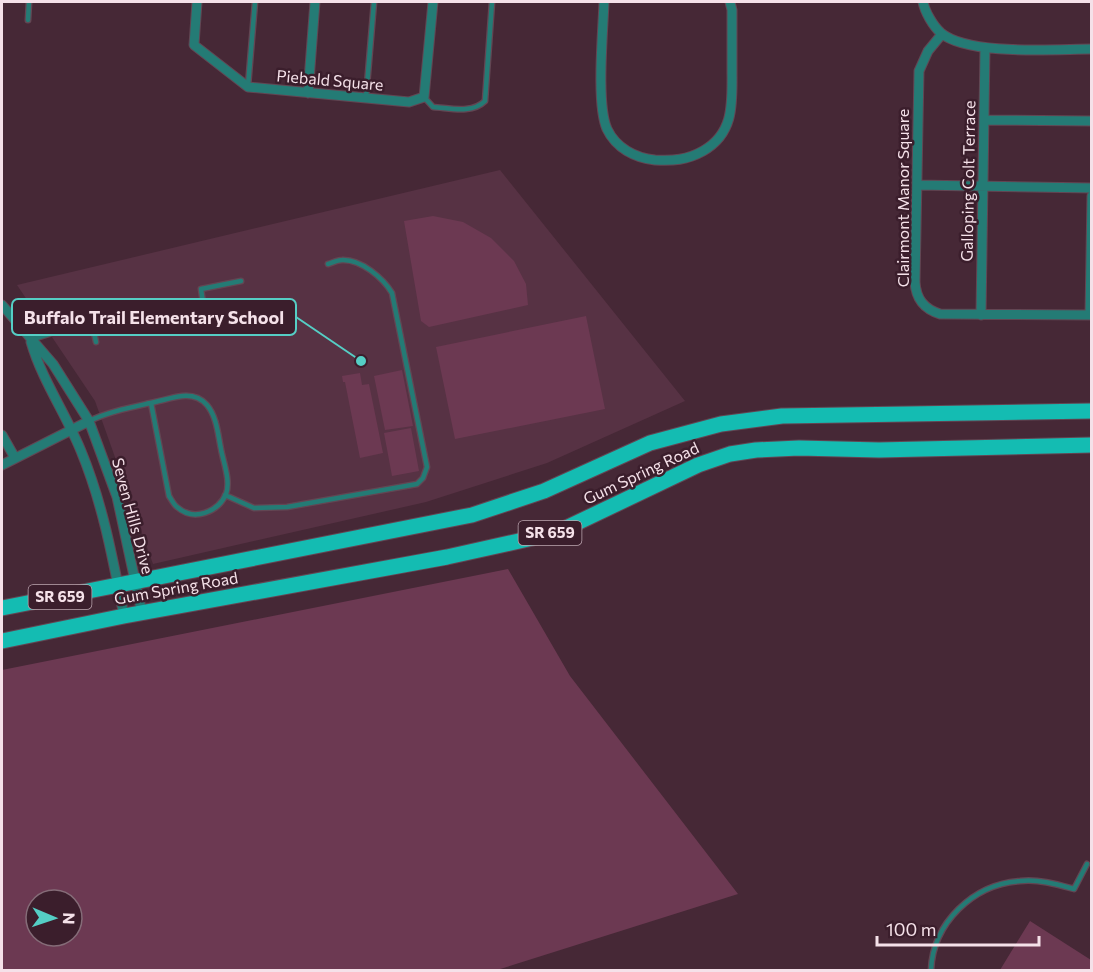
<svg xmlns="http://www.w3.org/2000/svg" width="1093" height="972" font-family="Commissioner,sans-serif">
  <rect width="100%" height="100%" fill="#462836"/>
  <!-- built -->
  <path fill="#573244" d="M 500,170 L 685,401 L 547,463 L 426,502 L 153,564 L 95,401 L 17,285 Z"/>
  <!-- green -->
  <path fill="#6c3952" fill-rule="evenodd" d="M 433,216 L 463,222 L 491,238 L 514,261 L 526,284 L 528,305 L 429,327 L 421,321 L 404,221 Z
    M 586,316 L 605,409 L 455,439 L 436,347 Z
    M 402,370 L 413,426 L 385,430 L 374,376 Z
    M 360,373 L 362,385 L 369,384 L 383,453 L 360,458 L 345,382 L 343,382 L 342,376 Z
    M 411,428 L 419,471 L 392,476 L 384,433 Z
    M 508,569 L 570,676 L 738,894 L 497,970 L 2,970 L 2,670 ZM 36,900 L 72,900 L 72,936 L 36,936 Z
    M 1030,921 L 1091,960 L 1091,970 L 1000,970 Z"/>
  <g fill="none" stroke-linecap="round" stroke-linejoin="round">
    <defs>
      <path id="service" d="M 28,20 L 29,2
        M 248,86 L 255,2
        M 366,97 L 374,2
        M 424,97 L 433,107 C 450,108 472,114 485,101 L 492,2
        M 89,310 L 96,342
        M 206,323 L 201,289 L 241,281
        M 33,339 L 49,334 L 86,311
        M 30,340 C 48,312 56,309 89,310
        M 89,421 C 110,411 133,407 155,402 C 164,400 173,397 182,396 C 192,395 201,398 207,405 C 217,417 218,435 221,449 C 223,461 231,481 226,494 C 218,512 194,522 177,507 C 174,505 171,499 169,496 L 151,403
        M 225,495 L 254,508 L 287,507 L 417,484 L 423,478 L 427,467 L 392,293 C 383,278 361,259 342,260 C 337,260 332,263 328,264
        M 931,970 C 933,923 973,884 1020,881 C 1039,879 1056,884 1074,889 L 1087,864"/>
      <path id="minor" d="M 197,2 L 194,45 L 248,87 L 409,102 L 424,97 L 433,2
        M 604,2 C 603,32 596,104 607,129 C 616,148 635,158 655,160 C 673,161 687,160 703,151 C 735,133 732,102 732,70 C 732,50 732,30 732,10 L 730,2
        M 923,2 C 925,12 933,26 941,33 C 969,56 1055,49 1092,49
        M 942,34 L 928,51 L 919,71 L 915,282 C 916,299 924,309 940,314 L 1092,315
        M 308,93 L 315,2
        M 984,120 L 1092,121
        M 917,185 L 1092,188
        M 2,305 L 53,364 L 89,421 L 117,497 L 142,613
        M 981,315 L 985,48
        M 1090,315 L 1092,196
        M 31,342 C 42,380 66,414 81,451 C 103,504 113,560 124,616
        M 2,435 L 15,458
        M 2,465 L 89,421"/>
      <path id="primary" d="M 2,608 L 472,515 L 544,491 L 650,443 L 721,424 L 782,416 L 1092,411
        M 2,641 L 124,616 L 447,557 L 537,537 L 564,529 L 698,465 L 730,454 L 756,450 L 799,448 L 879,450 L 1092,445"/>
    </defs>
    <!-- service casing -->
    <use href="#service" stroke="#624653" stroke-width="7"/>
    <!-- minor casing -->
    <use href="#minor" stroke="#624653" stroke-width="11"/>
    <!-- primary casing -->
    <use href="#primary" stroke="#624653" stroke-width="17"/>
    <!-- service -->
    <use href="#service" stroke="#247b75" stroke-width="4.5"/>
    <!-- minor -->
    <use href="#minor" stroke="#247b75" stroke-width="9"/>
    <!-- primary -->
    <use href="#primary" stroke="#14bcb2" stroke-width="15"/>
  </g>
  <g text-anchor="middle" stroke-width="5" stroke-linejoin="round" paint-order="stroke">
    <!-- shield labels -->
    <g fill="#3b1e2c" stroke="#bda6b0" stroke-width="1.5">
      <rect x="518.5" y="521" width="63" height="24" rx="4.5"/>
      <rect x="28.5" y="585" width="63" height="24" rx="4.5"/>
    </g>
    <g font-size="15" font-weight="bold" fill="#f5e1e9">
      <text x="550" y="538">SR 659</text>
      <text x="60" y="602">SR 659</text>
    </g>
    <!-- street labels -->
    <g font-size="16" fill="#f5e1e9" stroke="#3b1e2c">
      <text transform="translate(330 80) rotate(5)" y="6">Piebald Square</text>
      <text transform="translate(968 181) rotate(-89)" y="6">Galloping Colt Terrace</text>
      <text transform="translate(903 198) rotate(-90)" y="6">Clairmont Manor Square</text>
      <text transform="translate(641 473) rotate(-25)" y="6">Gum Spring Road</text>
      <text transform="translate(133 516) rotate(75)" y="6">Seven Hills Drive</text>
      <text transform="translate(176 588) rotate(-10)" y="6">Gum Spring Road</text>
    </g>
  </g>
  <!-- callouts -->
  <path fill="none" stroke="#55cec5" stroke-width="2" d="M361 361L296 317"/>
  <circle fill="#55cec5" stroke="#3b1e2c" stroke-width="2" cx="361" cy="361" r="6"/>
  <rect fill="#3b1e2c" stroke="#55cec5" stroke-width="2" x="12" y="299" width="284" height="36" rx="6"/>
  <g font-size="18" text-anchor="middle" font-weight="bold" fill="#f5e1e9">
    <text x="154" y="324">Buffalo Trail Elementary School</text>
  </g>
  <!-- border -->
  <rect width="1093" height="972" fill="none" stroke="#f5e1e9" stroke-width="6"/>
  <!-- north arrow -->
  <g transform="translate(54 918) rotate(92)"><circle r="28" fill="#3b1e2c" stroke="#856c78" stroke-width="1.5"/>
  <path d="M0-4.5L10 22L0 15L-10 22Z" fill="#55cec5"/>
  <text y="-9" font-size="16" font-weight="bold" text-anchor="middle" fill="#f5e1e9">N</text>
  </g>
  <!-- scale -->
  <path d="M877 936v9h162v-9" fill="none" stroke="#f5e1e9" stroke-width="3"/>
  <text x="886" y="936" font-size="18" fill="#f5e1e9" stroke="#3b1e2c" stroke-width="4.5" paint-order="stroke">100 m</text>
</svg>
